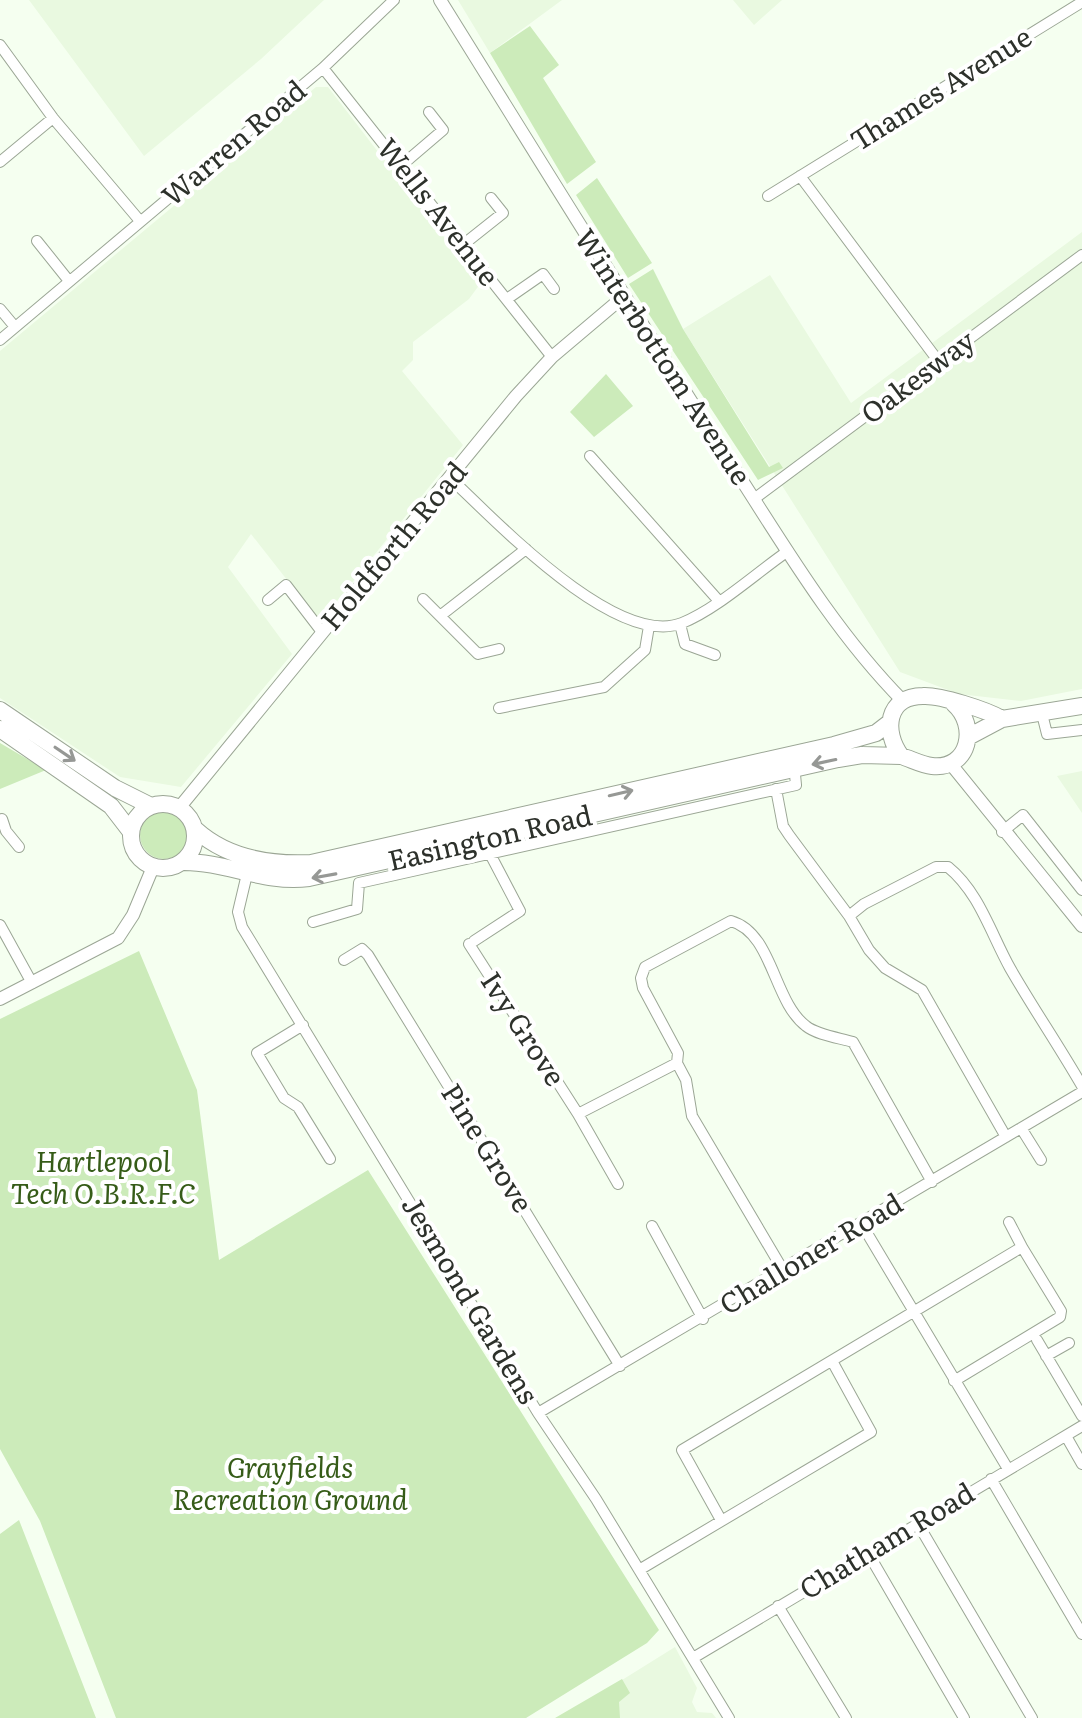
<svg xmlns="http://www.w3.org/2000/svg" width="1082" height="1718" font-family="Literata,serif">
  <rect width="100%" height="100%" fill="#f5fff0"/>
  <!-- built -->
  <path fill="#e9f9e0" d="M 29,0 L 324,0 L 261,59 L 144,156 Z
    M 458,0 L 562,0 L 490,53 Z
    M 733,0 L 782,0 L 754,25 Z
    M 316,87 L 328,87 L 480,284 L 469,299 L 413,342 L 413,360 L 402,371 L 463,445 L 320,622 L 251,534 L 228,567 L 292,654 L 181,787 L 120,777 L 0,698 L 0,351 Z
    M 1082,232 L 1082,689 L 1021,701 L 959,694 L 900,672 L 683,329 L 770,275 L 851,403 Z
    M 1082,771 L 1082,813 L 1057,776 Z
    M 675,1647 L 697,1688 L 692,1702 L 697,1712 L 712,1713 L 716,1718 L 561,1718 Z"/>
  <!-- green -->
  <path fill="#ccebba" d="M 530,26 L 559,65 L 543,78 L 596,162 L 567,184 L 490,53 Z
    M 597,178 L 652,263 L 628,278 L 576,195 Z
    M 653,269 L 683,329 L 769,467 L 779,462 L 783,468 L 758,480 L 629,284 Z
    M 606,374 L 633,406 L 594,437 L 570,412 Z
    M 0,743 L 46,770 L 0,789 Z
    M140 835a24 24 0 1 1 48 0a24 24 0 1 1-48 0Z
    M 139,951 L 197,1090 L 219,1260 L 368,1170 L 659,1630 L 647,1643 L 526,1718 L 116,1718 L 40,1521 L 0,1449 L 0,1019 Z
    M 19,1520 L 96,1718 L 0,1718 L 0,1534 Z
    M 622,1679 L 630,1693 L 619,1702 L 620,1718 L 555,1718 Z"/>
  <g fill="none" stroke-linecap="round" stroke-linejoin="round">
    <defs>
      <path id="minor" d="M 0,45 L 53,118 L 140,221
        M 323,68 L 552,357
        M 0,162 L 53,118
        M 402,165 L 443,130 L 429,112
        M 800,176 L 939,362
        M 768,196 L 1082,2
        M 37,241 L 69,281
        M 464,244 L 503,213 L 491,198
        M 507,299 L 543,274 L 554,289
        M 0,309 L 15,327
        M 0,340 L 323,68 L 394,0
        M 590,456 L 718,600
        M 450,478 C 494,519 616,649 682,623 C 717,609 756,573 788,551
        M 754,499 L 1082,255
        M 423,599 L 478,654 L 499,649
        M 268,600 L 286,585 L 322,632
        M 440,616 L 526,549
        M 680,624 L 685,644 L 715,655
        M 499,708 L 604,687 L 645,650 L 649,626
        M 1042,714 L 1047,734 L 1082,730
        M 776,789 L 783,826 L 789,835 L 849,916 L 869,950 L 885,968 L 922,990 L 1006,1137
        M 2,819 L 6,831 L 19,847
        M 1002,832 L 1023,815 L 1082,890
        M 247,874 L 238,912 L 242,927 L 538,1413 L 596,1499 L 729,1718
        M 849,916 L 864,904 L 936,867 L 948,867 C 979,892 991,934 1010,968 C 1033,1008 1059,1046 1082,1086
        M 313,922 L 357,909 L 359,883 L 796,785 L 794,764
        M 0,925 L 32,983
        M 474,941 L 520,911 L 489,852
        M 469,944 L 578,1114 L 677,1063
        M 344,960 L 362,949 L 368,955 L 620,1366
        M 303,1025 L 257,1053 L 284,1098 L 298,1107 L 330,1159
        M 578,1114 L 618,1184
        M 1021,1128 L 1041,1160
        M 861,1223 L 1008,1469
        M 652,1226 L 703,1319
        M 783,1270 L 692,1116 L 686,1080 L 677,1063 L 678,1053 L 643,988 L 641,978 L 645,967 L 731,921 C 773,933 773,1001 806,1026 C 817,1035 840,1038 853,1042 L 932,1182
        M 1037,1340 L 1082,1416
        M 1046,1356 L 1069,1343
        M 954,1381 L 1060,1317 L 1061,1311 L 1022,1247
        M 538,1413 L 1082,1092
        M 1066,1436 L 1082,1464
        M 991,1479 L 1082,1634
        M 721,1520 L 682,1450 L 1022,1247 L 1009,1222
        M 918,1524 L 1032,1718
        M 868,1553 L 964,1718
        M 639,1570 L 871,1432 L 832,1361
        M 778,1606 L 846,1718
        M 693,1658 L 1082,1426"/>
      <path id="tertiary" d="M 440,0 C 534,151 627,302 723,451 C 779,537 831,628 903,701
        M 950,763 L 1082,926
        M 179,808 L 516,396 L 552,357 L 623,297
        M 0,999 L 118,938 L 133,915 L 153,867"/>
      <path id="trunk" d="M 954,704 C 978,725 970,770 932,766 C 922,765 911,759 901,756 C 883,732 886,696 923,696 C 940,695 987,710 1002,719
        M 0,710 L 115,788 L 151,806
        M 0,729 L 111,806 L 131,832
        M 970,736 L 1002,719 L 1082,706
        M131 836a32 32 0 1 1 64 0a32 32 0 1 1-64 0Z
        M 196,830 C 227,858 270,865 311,863 L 834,745 L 876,733 L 889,723
        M 184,862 C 227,862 265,884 309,878 L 838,759 L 862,755 L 901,756"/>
    </defs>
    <!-- minor casing -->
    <use href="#minor" stroke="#9ba695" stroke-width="12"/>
    <!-- tertiary casing -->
    <use href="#tertiary" stroke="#9ba695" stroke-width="14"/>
    <!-- trunk casing -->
    <use href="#trunk" stroke="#9ba695" stroke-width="18"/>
    <!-- minor -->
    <use href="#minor" stroke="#fff" stroke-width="10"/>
    <!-- tertiary -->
    <use href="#tertiary" stroke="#fff" stroke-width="12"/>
    <!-- trunk -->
    <use href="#trunk" stroke="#fff" stroke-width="16"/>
  </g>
  <!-- one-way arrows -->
  <defs><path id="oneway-shaft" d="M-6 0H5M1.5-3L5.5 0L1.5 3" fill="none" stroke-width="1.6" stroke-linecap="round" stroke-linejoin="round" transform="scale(2)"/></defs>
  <g stroke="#969895">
    <use href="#oneway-shaft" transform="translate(65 754) rotate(34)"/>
    <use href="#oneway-shaft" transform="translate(824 762) rotate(168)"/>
    <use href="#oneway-shaft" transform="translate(621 793) rotate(-13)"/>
    <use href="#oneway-shaft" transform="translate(324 876) rotate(170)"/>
  </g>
  <g text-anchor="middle" stroke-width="8" stroke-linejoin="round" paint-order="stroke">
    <!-- street labels -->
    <g font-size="28" fill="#2d312b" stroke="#fff">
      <text transform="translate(941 89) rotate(-32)" y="10">Thames Avenue</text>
      <text transform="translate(234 143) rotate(-40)" y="10">Warren Road</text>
      <text transform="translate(438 212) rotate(52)" y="10">Wells Avenue</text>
      <text transform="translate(663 357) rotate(57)" y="10">Winterbottom Avenue</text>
      <text transform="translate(918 377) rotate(-37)" y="10">Oakesway</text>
      <text transform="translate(394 546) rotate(-50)" y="10">Holdforth Road</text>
      <text transform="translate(490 838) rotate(-13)" y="10">Easington Road</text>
      <text transform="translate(523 1029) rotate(57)" y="10">Ivy Grove</text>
      <text transform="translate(487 1148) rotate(58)" y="10">Pine Grove</text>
      <text transform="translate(811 1254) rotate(-31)" y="10">Challoner Road</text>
      <text transform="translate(470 1300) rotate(59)" y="10">Jesmond Gardens</text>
      <text transform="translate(887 1541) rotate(-31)" y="10">Chatham Road</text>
    </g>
    <!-- park labels -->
    <g font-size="28" font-style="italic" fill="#365c18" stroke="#fff">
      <text x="103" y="1172">Hartlepool<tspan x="103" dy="32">Tech O.B.R.F.C</tspan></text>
      <text x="290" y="1478">Grayfields<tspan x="290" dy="32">Recreation Ground</tspan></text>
    </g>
  </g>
</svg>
